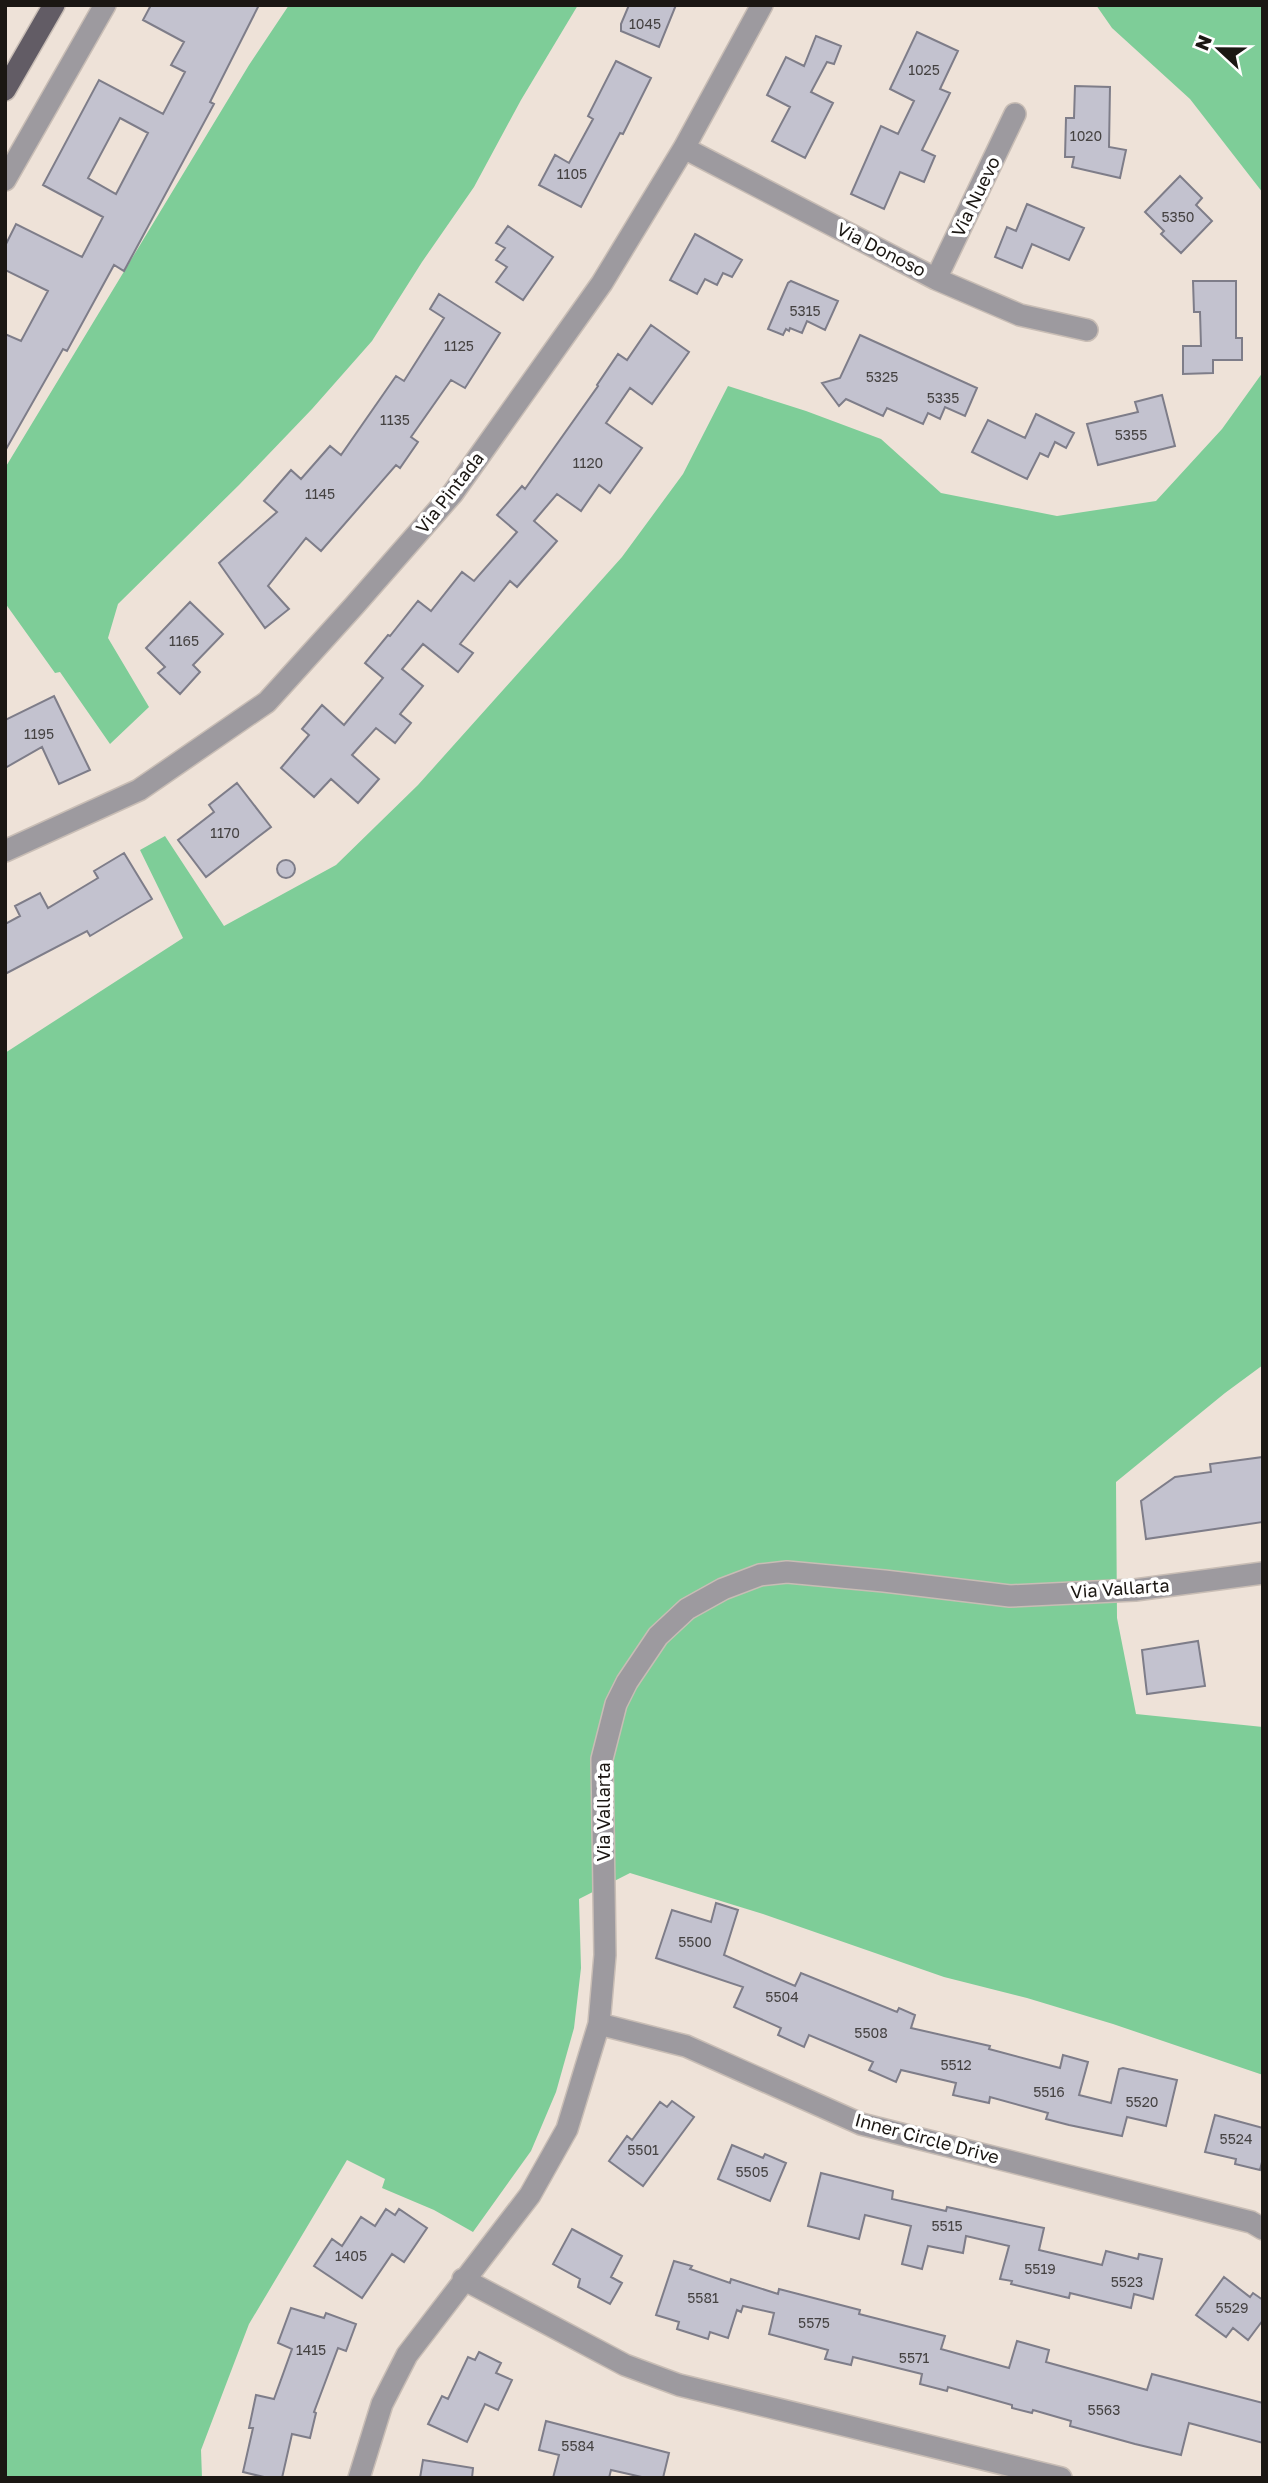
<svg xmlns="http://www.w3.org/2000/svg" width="1268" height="2483" font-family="'Golos Text',sans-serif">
  <rect width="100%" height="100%" fill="#eee2d8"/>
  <!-- green -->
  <path fill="#7ecd98" d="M 289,5 L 578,5 L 521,100 L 474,187 L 422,262 L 372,341 L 312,409 L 239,485 L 118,604 L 108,638 L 149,707 L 110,744 L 60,672 L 55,673 L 5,603 L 5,468 L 249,65 Z
    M 1096,5 L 1263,5 L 1263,193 L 1190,99 L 1112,28 Z
    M 1263,372 L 1263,1365 L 1225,1393 L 1116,1482 L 1117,1618 L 1136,1714 L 1263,1727 L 1263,2075 L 1113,2024 L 1027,1998 L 944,1977 L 763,1914 L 630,1873 L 579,1899 L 581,1968 L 574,2028 L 556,2092 L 531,2151 L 473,2232 L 434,2210 L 382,2188 L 385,2179 L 347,2160 L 249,2324 L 201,2450 L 202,2478 L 5,2478 L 5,1053 L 183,938 L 140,850 L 165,836 L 224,926 L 336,865 L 418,785 L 622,557 L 683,474 L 728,386 L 806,411 L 881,439 L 941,493 L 1057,516 L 1156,501 L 1222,429 Z"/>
  <!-- building -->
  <path fill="#c3c2cf" stroke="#7e7d89" stroke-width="2" fill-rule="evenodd" d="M 151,5 L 259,5 L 210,102 L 214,104 L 124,271 L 114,265 L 67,351 L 63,349 L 5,451 L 5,334 L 21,341 L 48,291 L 5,270 L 5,246 L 16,224 L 82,257 L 103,217 L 43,185 L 99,80 L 163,114 L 185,72 L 171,65 L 184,42 L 143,20 ZM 120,118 L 148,133 L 116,194 L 88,178 Z
    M 629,5 L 676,5 L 659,47 L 621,31 L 621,24 Z
    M 917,32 L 958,51 L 940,89 L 950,93 L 922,150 L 935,156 L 924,182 L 900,172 L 884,209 L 851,194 L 881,126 L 898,134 L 914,101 L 890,89 Z
    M 816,36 L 841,46 L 834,64 L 827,62 L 811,92 L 833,103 L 805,158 L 772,141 L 790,107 L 767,95 L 786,57 L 804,66 Z
    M 616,61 L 651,78 L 623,134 L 620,133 L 581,207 L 539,185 L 555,155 L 569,163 L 593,119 L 588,116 Z
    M 1075,86 L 1110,87 L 1109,147 L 1126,150 L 1120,178 L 1072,167 L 1074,157 L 1065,157 L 1066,118 L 1074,118 Z
    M 1180,176 L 1202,198 L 1196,205 L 1212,221 L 1181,253 L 1161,234 L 1164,231 L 1145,212 Z
    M 1027,204 L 1084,228 L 1069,260 L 1032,244 L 1022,268 L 995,257 L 1007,227 L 1016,231 Z
    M 508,226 L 553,257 L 523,300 L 496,282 L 507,267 L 496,260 L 505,248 L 496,243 Z
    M 695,234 L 742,260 L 732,277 L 723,273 L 717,285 L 705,279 L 697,294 L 670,280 Z
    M 791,281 L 838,301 L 825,330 L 807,321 L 802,333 L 790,328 L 789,331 L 786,329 L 783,335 L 768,329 L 788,283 Z
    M 1193,281 L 1236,281 L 1236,338 L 1242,338 L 1242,360 L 1213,360 L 1213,373 L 1183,374 L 1183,346 L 1201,346 L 1200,312 L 1194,312 Z
    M 439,294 L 500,333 L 465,388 L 451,380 L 411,437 L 418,442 L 400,468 L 396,465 L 321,551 L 306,538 L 268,586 L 289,609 L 265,628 L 219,563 L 277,512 L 264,501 L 291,470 L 301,479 L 330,446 L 341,455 L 396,376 L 404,381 L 444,318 L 430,309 Z
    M 651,325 L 689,352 L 652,404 L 630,388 L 606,423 L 642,448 L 610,493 L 599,485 L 581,511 L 557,494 L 534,521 L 557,541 L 517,587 L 510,581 L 460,644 L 473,653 L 458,672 L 423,644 L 402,669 L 423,686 L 400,714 L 411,723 L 395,743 L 376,728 L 352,755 L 379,779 L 358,803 L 331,779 L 314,797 L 281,768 L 309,735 L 302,729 L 322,705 L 344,725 L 383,678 L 365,663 L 388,635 L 390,636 L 418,601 L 431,611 L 462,572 L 474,581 L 517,532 L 497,515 L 522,486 L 525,489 L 598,386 L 597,385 L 618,354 L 627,360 Z
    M 860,335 L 977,388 L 965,416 L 945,407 L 940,419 L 928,413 L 923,424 L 887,408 L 883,416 L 846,399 L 839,406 L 822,383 L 840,378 Z
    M 1162,395 L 1175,446 L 1098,465 L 1087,424 L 1138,412 L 1135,402 Z
    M 1036,414 L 1074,433 L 1066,448 L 1055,442 L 1048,457 L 1040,453 L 1027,479 L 972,452 L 988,420 L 1025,438 Z
    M 190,602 L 223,634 L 193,665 L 200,672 L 180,694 L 158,673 L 165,667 L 146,648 Z
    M 54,696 L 90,770 L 59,784 L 42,747 L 5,768 L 5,720 Z
    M 237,783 L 271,827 L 206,877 L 178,840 L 214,812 L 209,805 Z
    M 124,853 L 152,899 L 90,936 L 87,931 L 5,974 L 5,924 L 20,916 L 15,906 L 40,893 L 48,908 L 98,878 L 94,871 Z
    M277 869a9 9 0 1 1 18 0a9 9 0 1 1-18 0Z
    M 1263,1457 L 1263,1522 L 1146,1539 L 1141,1501 L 1175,1477 L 1211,1472 L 1210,1464 Z
    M 1198,1641 L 1205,1686 L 1147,1694 L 1142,1650 Z
    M 716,1903 L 738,1910 L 724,1955 L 795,1986 L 801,1973 L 897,2012 L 899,2008 L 915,2015 L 911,2028 L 990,2046 L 989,2049 L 1060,2068 L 1063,2055 L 1088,2062 L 1079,2095 L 1111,2103 L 1119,2069 L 1123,2068 L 1177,2080 L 1166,2126 L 1127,2117 L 1122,2136 L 1069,2125 L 1046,2119 L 1048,2113 L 990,2097 L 989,2103 L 953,2095 L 956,2083 L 901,2070 L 896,2082 L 869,2070 L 873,2062 L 809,2035 L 804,2047 L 778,2035 L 781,2028 L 734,2007 L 743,1987 L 656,1958 L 672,1910 L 711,1922 Z
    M 672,2101 L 694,2117 L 643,2186 L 609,2161 L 627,2136 L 632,2140 L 660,2102 L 667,2107 Z
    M 1215,2115 L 1263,2128 L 1263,2158 L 1260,2170 L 1235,2164 L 1236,2159 L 1205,2152 Z
    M 732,2145 L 763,2158 L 765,2154 L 786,2163 L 770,2201 L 718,2179 Z
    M 821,2173 L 893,2191 L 892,2199 L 946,2211 L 947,2207 L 1044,2228 L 1039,2250 L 1102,2265 L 1106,2251 L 1138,2259 L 1139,2254 L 1162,2259 L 1153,2299 L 1134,2294 L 1131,2308 L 1070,2293 L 1069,2298 L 1011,2284 L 1012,2281 L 1000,2279 L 1009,2246 L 966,2236 L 963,2253 L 928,2246 L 922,2269 L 902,2264 L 911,2226 L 865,2215 L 859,2239 L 808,2226 Z
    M 386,2209 L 395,2215 L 399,2209 L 427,2228 L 404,2262 L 392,2254 L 362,2298 L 314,2266 L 332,2239 L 342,2246 L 361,2217 L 375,2226 Z
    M 572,2229 L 622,2256 L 611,2277 L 622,2283 L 610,2304 L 578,2287 L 580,2279 L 553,2264 Z
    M 674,2261 L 692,2266 L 690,2269 L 730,2283 L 731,2279 L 778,2294 L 779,2289 L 860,2310 L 859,2314 L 945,2336 L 941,2349 L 1009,2368 L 1017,2341 L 1049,2350 L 1046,2362 L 1147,2390 L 1152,2374 L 1263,2403 L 1263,2443 L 1189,2423 L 1181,2455 L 1135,2444 L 1070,2426 L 1071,2421 L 1033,2410 L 1032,2413 L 1012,2408 L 1012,2405 L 948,2387 L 947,2391 L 920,2384 L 922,2374 L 853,2357 L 851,2365 L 825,2359 L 828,2350 L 769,2334 L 774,2313 L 743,2306 L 741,2312 L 737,2310 L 728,2338 L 710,2332 L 708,2339 L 677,2329 L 679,2322 L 656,2315 Z
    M 1224,2277 L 1250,2297 L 1253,2293 L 1263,2300 L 1263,2320 L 1248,2340 L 1233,2328 L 1226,2337 L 1196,2315 Z
    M 291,2308 L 324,2318 L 326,2313 L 356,2324 L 346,2351 L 338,2348 L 314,2412 L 316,2413 L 310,2438 L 292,2434 L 282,2478 L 268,2478 L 243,2472 L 253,2428 L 249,2428 L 256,2395 L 274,2399 L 292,2349 L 278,2343 Z
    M 479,2352 L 501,2363 L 496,2373 L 512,2380 L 498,2410 L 485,2404 L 467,2442 L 428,2424 L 442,2396 L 448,2399 L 468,2357 L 475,2360 Z
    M 546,2421 L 669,2453 L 663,2478 L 646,2478 L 611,2470 L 609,2478 L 553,2478 L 559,2455 L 539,2450 Z
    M 423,2460 L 473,2468 L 472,2478 L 420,2478 Z"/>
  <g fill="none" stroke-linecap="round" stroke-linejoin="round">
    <defs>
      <path id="minor" d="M 684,148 L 936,279 L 1020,315 L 1087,330
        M 5,180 L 105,5
        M 936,279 L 1015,114
        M 5,851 L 139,790 L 267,702 L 354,606 L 453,493 L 602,283 L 684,148 L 762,5
        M 599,2024 L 686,2046 L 861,2124 L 1251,2222 L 1263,2229
        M 463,2279 L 625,2365 L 679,2385 L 1061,2478
        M 359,2478 L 382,2404 L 407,2355 L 530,2195 L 567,2129 L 599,2024 L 605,1955 L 602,1759 L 616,1704 L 627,1682 L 658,1636 L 687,1609 L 723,1589 L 760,1575 L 787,1572 L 884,1581 L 1010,1596 L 1135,1590 L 1263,1573"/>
      <path id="major" d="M 5,90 L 54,5"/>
    </defs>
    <!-- minor casing -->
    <use href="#minor" stroke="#c8bdb5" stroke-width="24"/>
    <!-- major casing -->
    <use href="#major" stroke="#c8bdb5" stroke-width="24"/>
    <!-- minor -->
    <use href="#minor" stroke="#9d9a9f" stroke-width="21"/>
    <!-- major -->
    <use href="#major" stroke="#625c65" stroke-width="21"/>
  </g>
  <g text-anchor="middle" stroke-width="7" stroke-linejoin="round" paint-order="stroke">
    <!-- number labels -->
    <g font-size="14" fill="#454242">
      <text x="645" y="29">1045</text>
      <text x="924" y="75">1025</text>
      <text x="1086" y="141">1020</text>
      <text x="572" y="179">1105</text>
      <text x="1178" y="222">5350</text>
      <text x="805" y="316">5315</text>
      <text x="459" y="351">1125</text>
      <text x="882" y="382">5325</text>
      <text x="943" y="403">5335</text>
      <text x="395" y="425">1135</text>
      <text x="1131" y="440">5355</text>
      <text x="588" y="468">1120</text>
      <text x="320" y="499">1145</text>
      <text x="184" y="646">1165</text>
      <text x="39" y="739">1195</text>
      <text x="225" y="838">1170</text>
      <text x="695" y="1947">5500</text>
      <text x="782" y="2002">5504</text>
      <text x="871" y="2038">5508</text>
      <text x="956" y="2070">5512</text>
      <text x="1049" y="2097">5516</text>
      <text x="1142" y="2107">5520</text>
      <text x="1236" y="2144">5524</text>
      <text x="643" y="2155">5501</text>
      <text x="752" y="2177">5505</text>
      <text x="947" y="2231">5515</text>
      <text x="351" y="2261">1405</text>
      <text x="1040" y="2274">5519</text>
      <text x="1127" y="2287">5523</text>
      <text x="703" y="2303">5581</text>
      <text x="1232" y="2313">5529</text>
      <text x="814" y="2328">5575</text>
      <text x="311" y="2355">1415</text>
      <text x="914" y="2363">5571</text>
      <text x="1104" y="2415">5563</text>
      <text x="578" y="2451">5584</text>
    </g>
    <!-- street labels -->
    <g font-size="18" fill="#1b1713" stroke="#fff">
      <text transform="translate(976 197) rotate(-64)" y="6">Via Nuevo</text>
      <text transform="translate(881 250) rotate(27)" y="6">Via Donoso</text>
      <text transform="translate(450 493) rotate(-52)" y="6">Via Pintada</text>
      <text transform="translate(1120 1589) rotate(-4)" y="6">Via Vallarta</text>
      <text transform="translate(604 1812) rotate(-90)" y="6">Via Vallarta</text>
      <text transform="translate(927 2139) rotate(15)" y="6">Inner Circle Drive</text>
    </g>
  </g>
  <!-- border -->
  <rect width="1268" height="2483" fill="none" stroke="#1b1713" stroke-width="14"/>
  <!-- north arrow -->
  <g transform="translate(1219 49) rotate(292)" stroke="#ffffff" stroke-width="5" paint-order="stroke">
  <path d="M0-5L12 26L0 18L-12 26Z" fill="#1b1713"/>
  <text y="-10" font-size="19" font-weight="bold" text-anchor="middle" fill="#1b1713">N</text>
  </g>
</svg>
